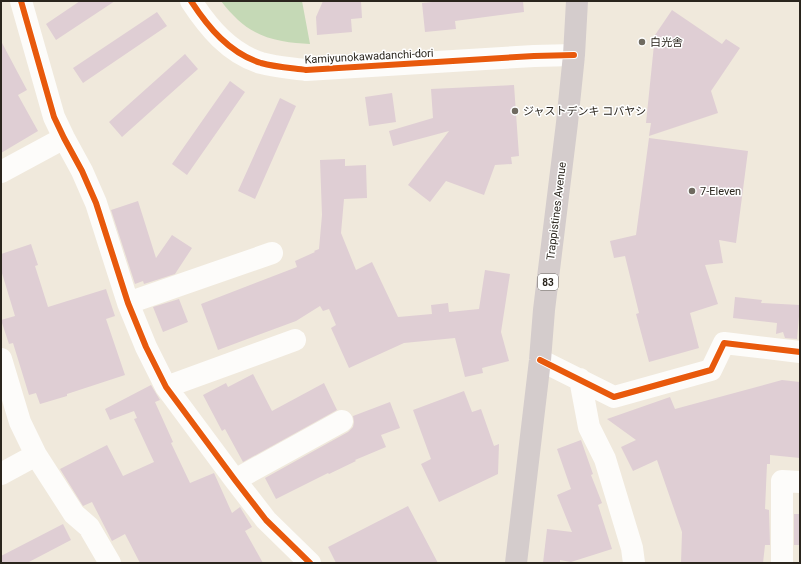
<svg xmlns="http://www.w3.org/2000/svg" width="801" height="564" font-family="Roboto,'Noto Sans JP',sans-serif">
  <rect width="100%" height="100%" fill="#f0e9dc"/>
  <!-- green -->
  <path fill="#c5d9b6" d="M 221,1 L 302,1 L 310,44 C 301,43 291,43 282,41 C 254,36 238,23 221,1 Z"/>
  <!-- building -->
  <path fill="#dfced4" d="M 80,1 L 115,1 L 56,40 L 46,24 Z
    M 323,1 L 361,1 L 362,18 L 351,19 L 352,32 L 317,35 L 316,17 Z
    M 442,1 L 523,1 L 524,12 L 455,21 L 456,29 L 425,32 L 422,3 Z
    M 672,10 L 722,44 L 726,39 L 740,48 L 711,91 L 718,113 L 649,136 L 651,123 L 646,123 L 655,35 Z
    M 157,12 L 167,26 L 83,83 L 73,68 Z
    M 1,41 L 27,90 L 18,95 L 38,131 L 1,153 Z
    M 185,54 L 198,69 L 122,137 L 109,122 Z
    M 230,81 L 245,92 L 187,175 L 172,164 Z
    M 514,85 L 519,156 L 511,157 L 512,164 L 495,165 L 484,195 L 446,181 L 430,202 L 408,185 L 449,131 L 393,146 L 389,131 L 433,118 L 431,89 Z
    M 392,93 L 396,122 L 369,126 L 365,97 Z
    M 280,98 L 296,106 L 255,199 L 238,191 Z
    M 649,138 L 748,151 L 736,243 L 719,240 L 723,263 L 705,265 L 718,304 L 690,313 L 699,348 L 649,362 L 636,314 L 639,313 L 625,256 L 614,258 L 610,241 L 636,235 Z
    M 345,159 L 345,166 L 366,165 L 367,198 L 344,199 L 341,233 L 356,270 L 372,262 L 398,317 L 432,314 L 431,305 L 448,303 L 449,312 L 479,309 L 485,270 L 510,274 L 501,332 L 509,361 L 482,368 L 483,373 L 465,377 L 455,338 L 404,343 L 349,368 L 331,328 L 336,325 L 329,309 L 323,311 L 320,306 L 296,321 L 218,350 L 201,304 L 297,267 L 295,261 L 315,252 L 314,251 L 319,249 L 322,215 L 320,160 Z
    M 138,201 L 156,258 L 172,235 L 192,248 L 175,274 L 144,284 L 143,281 L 135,284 L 111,210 Z
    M 31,244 L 38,265 L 35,266 L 48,307 L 106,289 L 115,316 L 106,319 L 125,375 L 67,394 L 67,396 L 40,404 L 36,393 L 29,395 L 13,343 L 9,344 L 1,320 L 15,316 L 1,270 L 1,254 Z
    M 735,297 L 762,300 L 761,303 L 800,305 L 797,339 L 785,338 L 783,332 L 776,334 L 777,323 L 733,318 Z
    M 179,299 L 188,322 L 163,332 L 153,307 Z
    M 253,374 L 272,411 L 324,383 L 337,410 L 243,462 L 225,429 L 222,431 L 203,395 L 226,383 L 228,387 Z
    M 782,380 L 800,382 L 800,458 L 770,455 L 770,464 L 767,464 L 765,509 L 769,510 L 770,545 L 765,545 L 763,563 L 681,563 L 682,532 L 657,460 L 633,471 L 621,447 L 636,440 L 607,419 L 670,397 L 675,409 Z
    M 151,385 L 160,400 L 155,402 L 173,442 L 171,443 L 190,483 L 214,473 L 232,513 L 240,507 L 252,527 L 245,531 L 263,563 L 140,563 L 125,534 L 112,541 L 92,502 L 83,506 L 60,469 L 107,445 L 123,476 L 154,462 L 134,419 L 137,418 L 134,411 L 110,420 L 105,409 Z
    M 464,391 L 472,412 L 481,409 L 494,446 L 499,444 L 498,474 L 439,502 L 421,464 L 431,459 L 413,410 Z
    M 390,402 L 400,428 L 381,435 L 386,447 L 355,460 L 356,461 L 329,474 L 328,473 L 276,499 L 265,478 L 348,432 L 353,427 L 354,422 L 353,416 Z
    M 581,440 L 593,474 L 591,475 L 602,503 L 598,505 L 612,549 L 571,562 L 560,560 L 560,563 L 543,563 L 547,529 L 572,532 L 557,495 L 571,489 L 557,449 Z
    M 408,506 L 438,563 L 336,563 L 328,547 Z
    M 794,514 L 800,514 L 800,545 L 794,545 Z
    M 63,524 L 71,540 L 27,563 L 1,563 L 1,556 Z"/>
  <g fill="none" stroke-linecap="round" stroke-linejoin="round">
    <!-- minor -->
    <path stroke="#fdfcfa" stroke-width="22" d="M 21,1 L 54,117 L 64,138 L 82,171 L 96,203 L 128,303 L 146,347 L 166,387 L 235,480 L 266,520 L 310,563
      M 1,172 L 64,138
      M 128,303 L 272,253
      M 1,359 L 20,422 L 36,455 L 74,514 L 89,527 L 110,563
      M 540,360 L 614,397 L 711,370 L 724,343 L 800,352
      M 580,379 L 589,427 L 605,459 L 632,548 L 634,563
      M 166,387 L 295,340
      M 1,474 L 36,455
      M 235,480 L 342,421
      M 782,563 L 782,481 L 800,482"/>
    <!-- tertiary -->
    <path stroke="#fdfcfa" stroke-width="22" d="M 191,1 C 208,27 229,53 261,63 C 275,67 291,68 306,70 L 534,56 L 574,55"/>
    <!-- primary -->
    <path stroke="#d4cccc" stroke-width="22" d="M 516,563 L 540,360 L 544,310 L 567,123 L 574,55 L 577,1"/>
    <defs>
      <path id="cycleway" d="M 21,1 L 54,117 L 64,138 L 82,171 L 96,203 L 128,303 L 146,347 L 166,387 L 235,480 L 266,520 L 310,563
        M 191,1 C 208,27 229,53 261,63 C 275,67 291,68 306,70 L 534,56 L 574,55
        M 540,360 L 614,397 L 711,370 L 724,343 L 800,352"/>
    </defs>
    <!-- cycleway casing -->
    <use href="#cycleway" stroke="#fff" stroke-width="8"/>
    <!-- cycleway -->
    <use href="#cycleway" stroke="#e8590c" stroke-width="6"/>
  </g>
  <!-- markers -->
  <g fill="#6f6a60" stroke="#fff" stroke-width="1.5">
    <circle cx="642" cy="42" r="4"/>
    <circle cx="515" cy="111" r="4"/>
    <circle cx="692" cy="191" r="4"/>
  </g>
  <g text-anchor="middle" stroke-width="3" stroke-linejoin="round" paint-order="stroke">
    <!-- shield labels -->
    <rect fill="#fff" stroke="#6a6661" stroke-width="1" x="538" y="274" width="20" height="16" rx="3"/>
    <g font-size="10" font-weight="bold" fill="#2a251d">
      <text x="548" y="286">83</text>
    </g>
    <!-- poi labels -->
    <g font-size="11" fill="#2a251d" stroke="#fff" text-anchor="start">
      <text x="650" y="46">白光舎</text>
      <text x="523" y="115">ジャストデンキ コバヤシ</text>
      <text x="700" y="195">7-Eleven</text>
    </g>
    <!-- street labels -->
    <g font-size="11" fill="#2a251d" stroke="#fff">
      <text transform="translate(369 56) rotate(-3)" y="4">Kamiyunokawadanchi-dori</text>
      <text transform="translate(556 211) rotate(-83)" y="4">Trappistines Avenue</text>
    </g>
  </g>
  <!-- border -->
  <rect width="801" height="564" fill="none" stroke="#2a251d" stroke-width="4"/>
</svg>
